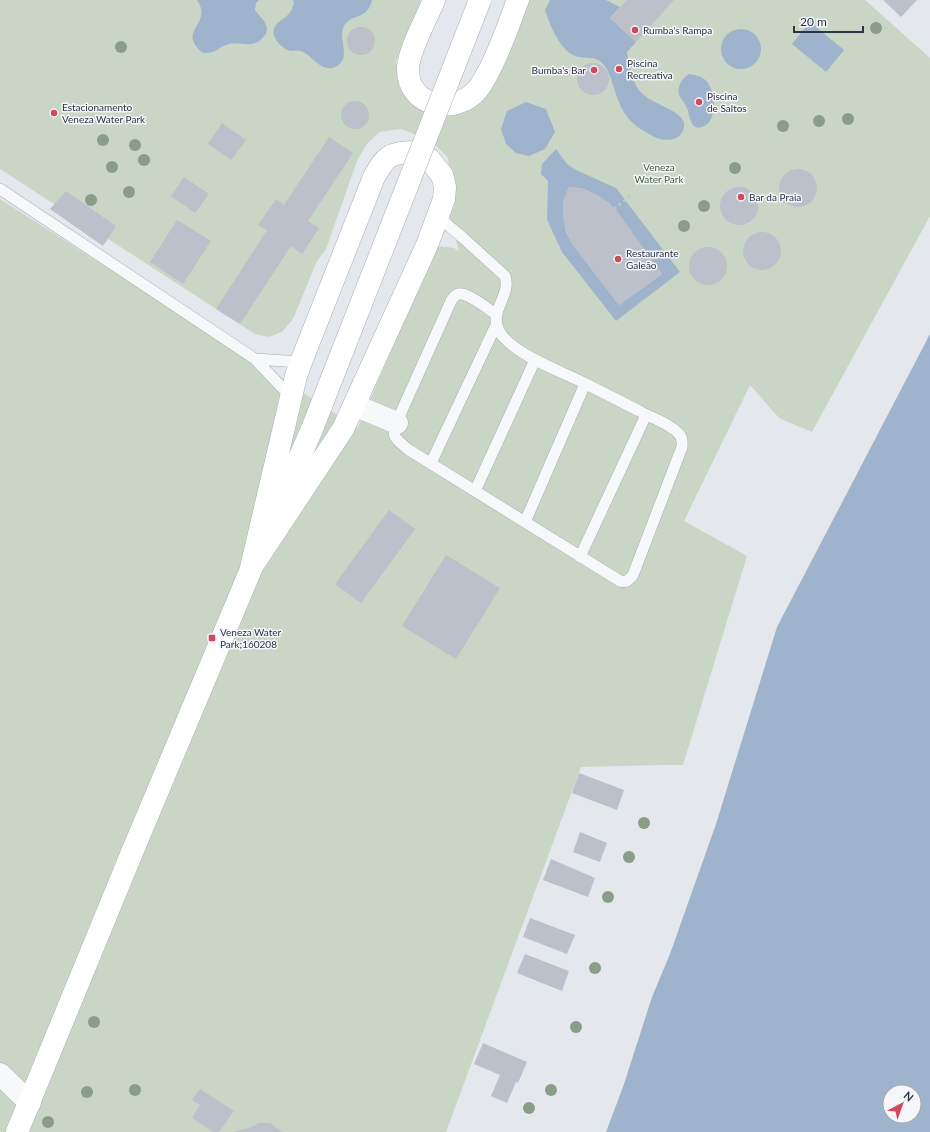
<svg xmlns="http://www.w3.org/2000/svg" width="930" height="1132" font-family="Lato,sans-serif">
  <rect width="100%" height="100%" fill="#e4e7ec"/>
  <!-- green -->
  <path fill="#c9d6c5" d="M 0,0 L 421,0 L 396,61 L 401,86 L 458,108 L 522,0 L 865,0 L 930,58 L 930,216 L 812,432 L 779,418 L 750,385 L 684,521 L 747,556 L 683,765 L 660,765 L 581,767 L 446,1132 L 0,1132 L 0,199 L 358,428 L 436,246 L 454,248 L 459,251 L 449,214 L 455,206 L 454,204 L 448,158 L 432,141 L 401,129 L 379,132 L 366,145 L 357,161 L 326,249 L 317,261 L 293,319 L 282,332 L 269,337 L 255,334 L 0,169 Z"/>
  <!-- water -->
  <path fill="#9fb4cc" fill-rule="evenodd" d="M 197,0 L 259,0 L 256,3 L 255,10 C 258,15 264,19 266,25 C 270,34 259,43 251,44 C 243,45 236,42 229,44 C 217,47 217,54 203,53 C 175,30 214,25 197,0 Z
    M 293,0 L 372,0 C 367,21 353,12 344,26 C 337,38 352,57 337,66 C 323,74 315,59 305,53 C 300,50 296,51 291,51 C 284,50 275,41 274,35 C 271,22 286,20 291,11 C 292,9 293,6 294,3 Z
    M 550,0 L 606,0 L 620,7 L 610,18 L 636,42 L 627,52 C 629,63 631,77 637,87 C 646,104 680,108 684,123 C 685,129 681,136 676,138 C 667,142 657,139 649,134 C 628,123 621,111 614,88 C 611,79 609,70 602,63 C 595,56 588,59 579,57 C 561,54 550,25 545,10 Z
    M 810,22 L 844,50 L 826,72 L 792,44 Z
    M721 49a20 20 0 1 1 40 0a20 20 0 1 1-40 0Z
    M 689,74 C 694,75 699,75 704,79 C 716,87 719,122 702,127 C 690,131 690,115 687,108 C 685,103 681,99 679,95 C 677,86 682,78 689,74 Z
    M 526,102 L 546,109 L 555,132 L 545,149 L 529,156 L 516,153 L 506,144 L 501,129 L 507,111 Z
    M 556,149 L 567,164 L 576,170 L 616,188 L 680,272 L 616,321 L 562,252 L 554,235 L 547,219 L 548,181 L 541,174 L 542,164 ZM 569,187 L 584,189 L 597,195 L 609,203 L 618,213 L 662,274 L 619,305 L 573,245 L 566,232 L 563,215 L 563,202 Z
    M 930,334 L 930,1132 L 606,1132 L 623,1087 L 652,997 L 670,954 L 716,824 L 777,627 ZM 890,1092 L 914,1092 L 914,1116 L 890,1116 Z"/>
  <!-- building -->
  <path fill="#bbc0ca" d="M 627,0 L 674,0 L 636,42 L 610,18 Z
    M 883,0 L 917,0 L 901,17 Z
    M347 41a14 14 0 1 1 28 0a14 14 0 1 1-28 0Z
    M577 79a16 16 0 1 1 32 0a16 16 0 1 1-32 0Z
    M341 115a14 14 0 1 1 28 0a14 14 0 1 1-28 0Z
    M 222,123 L 246,140 L 231,160 L 208,144 Z
    M 329,137 L 353,153 L 308,221 L 319,228 L 302,254 L 291,246 L 240,324 L 216,309 L 267,230 L 258,225 L 276,199 L 284,205 Z
    M779 188a19 19 0 1 1 38 0a19 19 0 1 1-38 0Z
    M 184,177 L 209,194 L 195,213 L 171,196 Z
    M720 206a19 19 0 1 1 38 0a19 19 0 1 1-38 0Z
    M 569,187 L 584,189 L 597,195 L 609,203 L 618,213 L 662,274 L 619,305 L 573,245 L 566,232 L 563,215 L 563,202 Z
    M 66,191 L 116,226 L 103,246 L 50,209 Z
    M 177,220 L 211,241 L 183,284 L 150,262 Z
    M743 251a19 19 0 1 1 38 0a19 19 0 1 1-38 0Z
    M689 266a19 19 0 1 1 38 0a19 19 0 1 1-38 0Z
    M 389,510 L 415,529 L 361,603 L 335,584 Z
    M 446,555 L 500,588 L 456,659 L 402,626 Z
    M 579,773 L 624,790 L 617,810 L 572,793 Z
    M 580,832 L 607,843 L 600,862 L 573,852 Z
    M 551,859 L 595,878 L 588,897 L 543,880 Z
    M 530,918 L 575,935 L 567,954 L 523,937 Z
    M 525,954 L 569,971 L 562,991 L 517,973 Z
    M 483,1043 L 527,1062 L 518,1083 L 516,1082 L 507,1103 L 491,1096 L 500,1075 L 474,1064 Z
    M 200,1089 L 234,1111 L 219,1132 L 213,1132 L 192,1118 L 200,1105 L 192,1100 Z
    M 259,1123 L 270,1123 L 282,1132 L 234,1132 L 251,1127 Z"/>
  <g fill="none" stroke-linecap="round" stroke-linejoin="round">
    <defs>
      <path id="lane" d="M 0,189 L 255,359 L 291,397
        M 438,217 L 462,237 L 505,276 C 512,297 486,312 501,334 C 516,355 560,371 584,383 C 604,393 624,403 643,413 C 655,419 672,425 680,435 C 683,439 682,443 682,447 L 633,575 C 629,580 626,583 620,581 L 409,450 C 392,436 391,437 399,417 L 451,301 C 453,298 455,295 458,294 C 467,292 488,309 496,314
        M 255,359 L 301,362
        M 431,463 L 496,325
        M 475,491 L 535,360
        M 525,522 L 585,384
        M 580,557 L 646,415"/>
      <path id="street" d="M 354,405 L 397,423
        M 0,1074 L 30,1103"/>
      <path id="secondary" d="M 434,0 C 427,18 409,49 408,68 C 407,108 456,116 478,89 C 481,85 484,80 486,76 C 500,52 508,25 518,0
        M 414,152 L 429,159 L 442,175 L 445,187 L 444,199 L 427,245 L 343,429 L 251,568 L 296,376 L 301,362 L 374,177 C 386,156 389,153 414,152 Z
        M 276,512 L 312,429
        M 17,1132 L 133,850 L 257,555"/>
    </defs>
    <!-- lane casing -->
    <use href="#lane" stroke="#a9aeb7" stroke-width="12"/>
    <!-- street casing -->
    <use href="#street" stroke="#a9aeb7" stroke-width="23"/>
    <!-- secondary casing -->
    <use href="#secondary" stroke="#a9aeb7" stroke-width="23"/>
    <!-- path -->
    <path stroke="#c2c5cb" stroke-width="2.5" stroke-dasharray="3 3" stroke-linecap="butt" d="M 614,209 L 631,195"/>
    <!-- lane -->
    <use href="#lane" stroke="#f7f8fa" stroke-width="11"/>
    <!-- street -->
    <use href="#street" stroke="#f7f8fa" stroke-width="22"/>
    <!-- secondary -->
    <use href="#secondary" stroke="#fff" stroke-width="22"/>
    <defs>
      <path id="secondary-bridge" d="M 312,429 L 480,0"/>
    </defs>
    <!-- secondary-bridge casing -->
    <use href="#secondary-bridge" stroke="#a9aeb7" stroke-width="23" stroke-linecap="butt"/>
    <!-- secondary-bridge -->
    <use href="#secondary-bridge" stroke="#fff" stroke-width="22"/>
  </g>
  <!-- trees -->
  <g fill="#899d89">
    <circle cx="876" cy="28" r="6"/>
    <circle cx="121" cy="47" r="6"/>
    <circle cx="848" cy="119" r="6"/>
    <circle cx="819" cy="121" r="6"/>
    <circle cx="783" cy="126" r="6"/>
    <circle cx="103" cy="140" r="6"/>
    <circle cx="135" cy="145" r="6"/>
    <circle cx="144" cy="160" r="6"/>
    <circle cx="112" cy="167" r="6"/>
    <circle cx="735" cy="168" r="6"/>
    <circle cx="129" cy="192" r="6"/>
    <circle cx="91" cy="200" r="6"/>
    <circle cx="704" cy="206" r="6"/>
    <circle cx="684" cy="226" r="6"/>
    <circle cx="644" cy="823" r="6"/>
    <circle cx="629" cy="857" r="6"/>
    <circle cx="608" cy="897" r="6"/>
    <circle cx="595" cy="968" r="6"/>
    <circle cx="94" cy="1022" r="6"/>
    <circle cx="576" cy="1027" r="6"/>
    <circle cx="135" cy="1090" r="6"/>
    <circle cx="551" cy="1090" r="6"/>
    <circle cx="87" cy="1092" r="6"/>
    <circle cx="529" cy="1108" r="6"/>
    <circle cx="48" cy="1122" r="6"/>
  </g>
  <!-- markers -->
  <g fill="#d1495b" stroke="#f4f6f9" stroke-width="1.5">
    <circle cx="635" cy="30" r="4"/>
    <circle cx="619" cy="69" r="4"/>
    <circle cx="594" cy="70" r="4"/>
    <circle cx="699" cy="102" r="4"/>
    <circle cx="54" cy="113" r="4"/>
    <circle cx="741" cy="197" r="4"/>
    <circle cx="618" cy="259" r="4"/>
    <rect x="208" y="634" width="8" height="8" rx="2"/>
  </g>
  <g text-anchor="middle" stroke-width="3" stroke-linejoin="round" paint-order="stroke">
    <!-- poi labels -->
    <g font-size="10" fill="#2b3445" stroke="#f4f6f9" text-anchor="start">
      <text x="643" y="34">Rumba's Rampa</text>
      <text x="627" y="67">Piscina<tspan x="627" dy="12">Recreativa</tspan></text>
      <text x="586" y="74" text-anchor="end">Bumba's Bar</text>
      <text x="707" y="100">Piscina<tspan x="707" dy="12">de Saltos</tspan></text>
      <text x="62" y="111">Estacionamento<tspan x="62" dy="12">Veneza Water Park</tspan></text>
      <text x="749" y="201">Bar da Praia</text>
      <text x="626" y="257">Restaurante<tspan x="626" dy="12">Galeão</tspan></text>
      <text x="220" y="636">Veneza Water<tspan x="220" dy="12">Park;160208</tspan></text>
    </g>
    <!-- park labels -->
    <g font-size="10" fill="#3f6138" stroke="#f4f6f9">
      <text x="659" y="171">Veneza<tspan x="659" dy="12">Water Park</tspan></text>
    </g>
  </g>
  <!-- north arrow -->
  <g transform="translate(902 1104) rotate(41)"><circle r="19" fill="#f4f6f9" stroke="#a4a8b1"/>
  <path d="M0-3L7 15L0 10L-7 15Z" fill="#d1495b"/>
  <text y="-6" font-size="11" font-weight="bold" text-anchor="middle" fill="#2b3445">N</text>
  </g>
  <!-- scale -->
  <path d="M794 26v6h69v-6" fill="none" stroke="#2b3445" stroke-width="2"/>
  <text x="800" y="26" font-size="12" fill="#2b3445" stroke="#f4f6f9" stroke-width="3" paint-order="stroke">20 m</text>
</svg>
